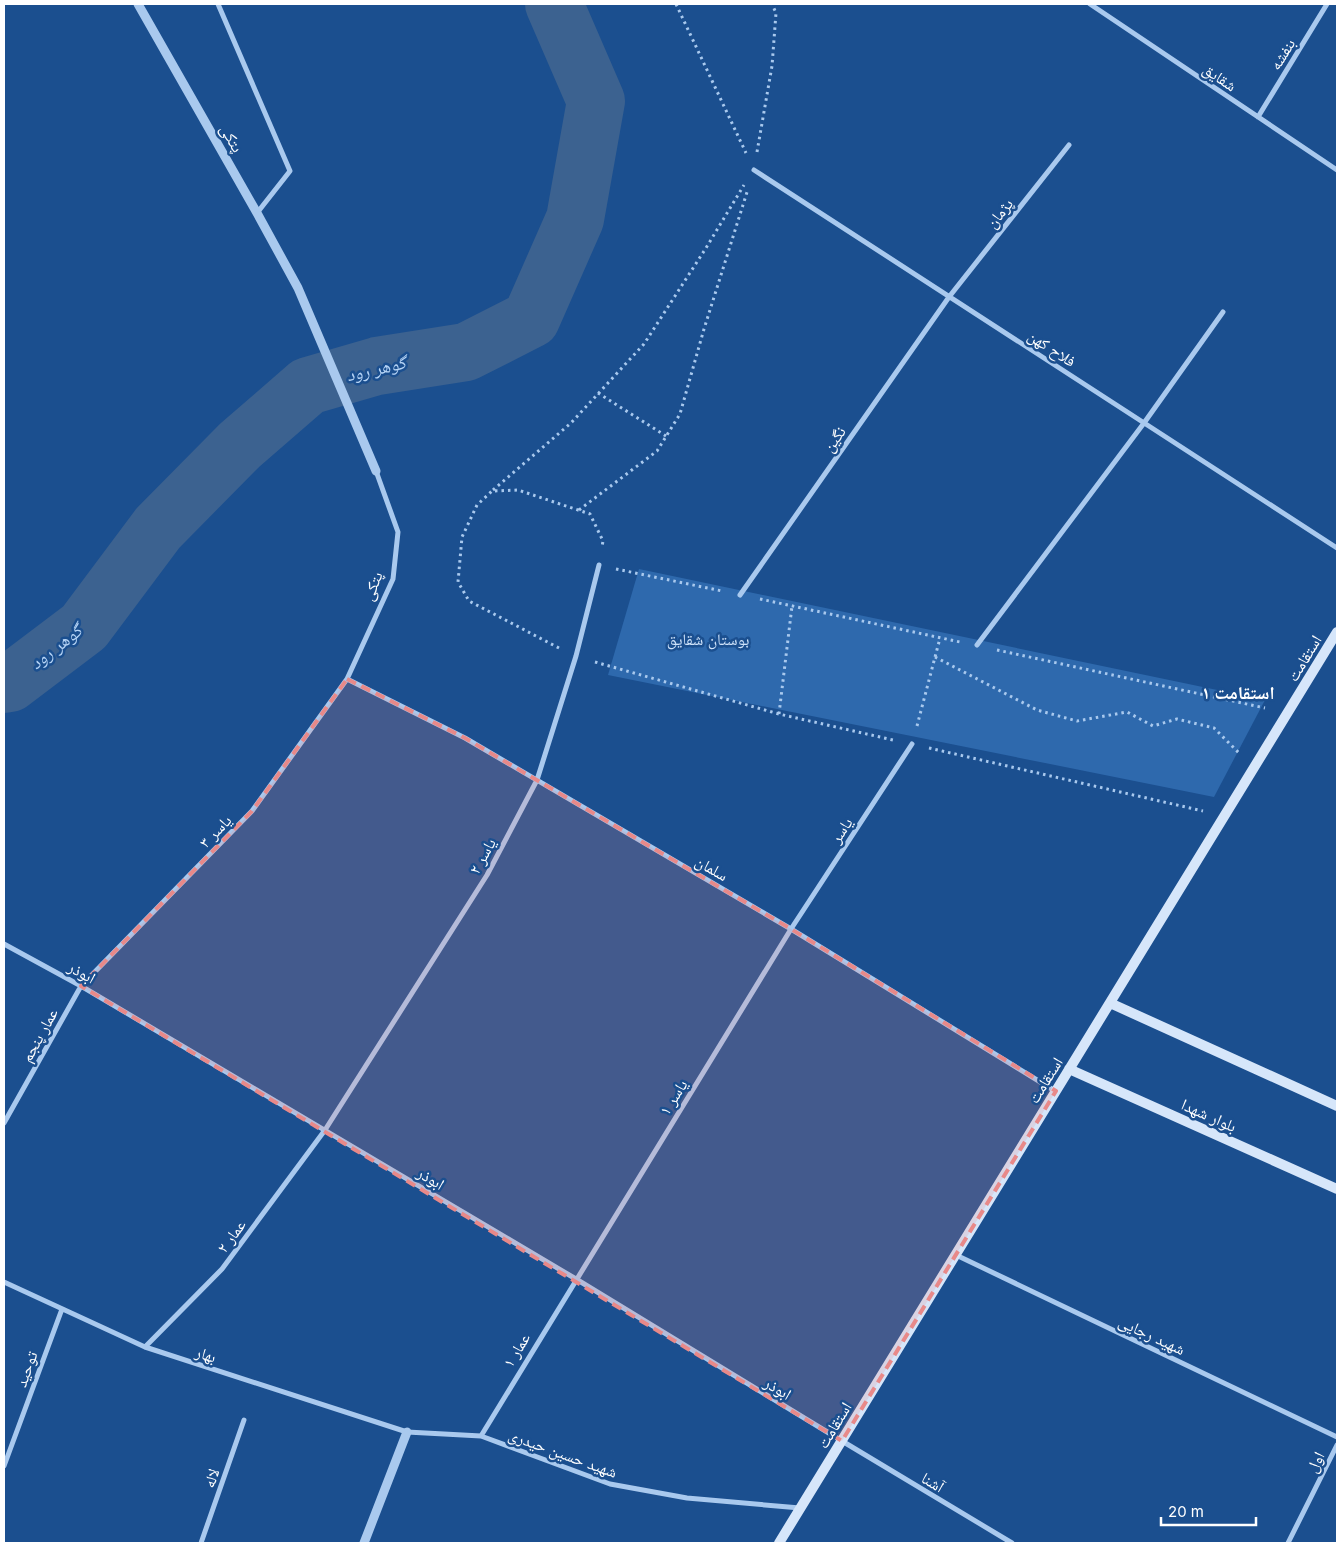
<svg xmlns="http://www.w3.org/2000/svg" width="1341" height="1547" font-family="Inter,'Noto Naskh Arabic',sans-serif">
  <rect width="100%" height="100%" fill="#1b4f8f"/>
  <!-- green -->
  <path fill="#2e69ad" d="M 639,569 L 1265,700 L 1214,797 L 608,675 Z"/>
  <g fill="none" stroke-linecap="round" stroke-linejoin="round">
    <!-- river -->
    <path stroke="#3c6290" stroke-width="58" d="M 4,684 L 10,683 L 84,627 L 158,528 L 240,445 L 308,386 L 377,366 L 466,352 L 531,319 L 575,219 L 596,101 L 554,4"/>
    <!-- path -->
    <path stroke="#a9c9ee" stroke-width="3" stroke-dasharray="2.5 4" stroke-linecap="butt" d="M 676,4 L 746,153
      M 757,152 L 772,66 L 776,13 L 772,4
      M 598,393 L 666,436
      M 493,490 L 571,423 L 644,344 L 706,248 L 744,185
      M 579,510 L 657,451 L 680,414 L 704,329 L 748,189
      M 616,569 L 722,591
      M 760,599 L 960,642
      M 559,648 L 469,601 L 458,582 L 462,537 L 477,505 L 492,491 L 518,490 L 590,514 L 603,541 L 602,547
      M 997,650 L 1265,708
      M 935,657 L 1037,710 L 1077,721 L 1127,712 L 1153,726 L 1177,719 L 1214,728 L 1239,753
      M 595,662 L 779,714 L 893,740
      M 779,714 L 792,606
      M 917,726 L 940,638
      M 929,748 L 1203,811"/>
    <!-- minor -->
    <path stroke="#a9c9ee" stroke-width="5" d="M 218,4 L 290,171 L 257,213
      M 1090,4 L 1337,170
      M 1258,117 L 1327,4
      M 754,170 L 1337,548
      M 740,595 L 949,297 L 1069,145
      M 977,645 L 1144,423 L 1223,312
      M 347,679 L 465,738 L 791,929 L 1055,1091
      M 4,944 L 81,986 L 576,1279 L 842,1441 L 1012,1543
      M 4,1123 L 81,986 L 252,811 L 347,679 L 393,579 L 398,532 L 376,471
      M 956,1255 L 1337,1437
      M 4,1282 L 145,1347 L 407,1432 L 481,1436 L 610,1484 L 687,1498 L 800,1508
      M 145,1347 L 222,1269 L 325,1130 L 487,875 L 537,780 L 576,656 L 599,565
      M 481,1436 L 791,929 L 912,744
      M 4,1466 L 62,1309
      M 201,1543 L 244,1420
      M 1288,1543 L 1337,1445"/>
    <!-- tertiary -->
    <path stroke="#a9c9ee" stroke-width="9" d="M 138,4 L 257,213 L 298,288 L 376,471
      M 364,1543 L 407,1432"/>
    <!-- secondary -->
    <path stroke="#d6e6fa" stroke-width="10" d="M 1110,1003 L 1337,1106
      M 1069,1069 L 1337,1189
      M 779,1543 L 1337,632"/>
  </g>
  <!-- marked area -->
  <path fill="#e88989" fill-opacity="0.2" stroke="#e88989" stroke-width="4" stroke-dasharray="10 6" stroke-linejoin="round" d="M 347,679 L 465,738 L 791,929 L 1056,1091 L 842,1441 L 81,986 L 252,811 Z"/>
  <g text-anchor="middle" stroke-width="5" stroke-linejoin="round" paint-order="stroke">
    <!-- street labels -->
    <g font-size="16" fill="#fff" stroke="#1b4f8f">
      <text transform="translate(1282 54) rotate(-58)" y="6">بنفشه</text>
      <text transform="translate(1220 77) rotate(34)" y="6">شقایق</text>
      <text transform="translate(232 138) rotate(60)" y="6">پتکی</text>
      <text transform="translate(999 213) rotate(-52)" y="6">پژمان</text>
      <text transform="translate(1052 348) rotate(33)" y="6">فلاح کهن</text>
      <text transform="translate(834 439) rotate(-55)" y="6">نگین</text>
      <text transform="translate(372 586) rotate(-69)" y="6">پتکی</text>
      <text transform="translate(1304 658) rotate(-59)" y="6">استقامت</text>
      <text transform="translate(841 830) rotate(-57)" y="6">یاسر</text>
      <text transform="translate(215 831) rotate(-46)" y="6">یاسر ۳</text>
      <text transform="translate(482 856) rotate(-61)" y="6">یاسر ۲</text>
      <text transform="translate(712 868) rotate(30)" y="6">سلمان</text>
      <text transform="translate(82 972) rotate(29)" y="6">ابوذر</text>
      <text transform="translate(39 1035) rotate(-61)" y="6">عمار پنجم</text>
      <text transform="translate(1045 1080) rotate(-58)" y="6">استقامت</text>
      <text transform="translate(673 1097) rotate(-58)" y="6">یاسر ۱</text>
      <text transform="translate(1209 1115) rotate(24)" y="6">بلوار شهدا</text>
      <text transform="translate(431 1178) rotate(31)" y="6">ابوذر</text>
      <text transform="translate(231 1236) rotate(-54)" y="6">عمار ۲</text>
      <text transform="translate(1152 1335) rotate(25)" y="6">شهید رجایی</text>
      <text transform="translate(516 1350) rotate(-59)" y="6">عمار ۱</text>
      <text transform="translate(206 1354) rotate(18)" y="6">بهار</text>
      <text transform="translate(26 1369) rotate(-70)" y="6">توحید</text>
      <text transform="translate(778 1388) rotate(31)" y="6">ابوذر</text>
      <text transform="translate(834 1425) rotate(-59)" y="6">استقامت</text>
      <text transform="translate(563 1453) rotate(20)" y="6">شهید حسین حیدری</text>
      <text transform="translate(1315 1462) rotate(-63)" y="6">اول</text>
      <text transform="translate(211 1478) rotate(-71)" y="6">لاله</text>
      <text transform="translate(933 1482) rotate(31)" y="6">آشنا</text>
    </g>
    <!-- park labels -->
    <g font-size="16" fill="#cfe3fa" stroke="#1b4f8f">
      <text x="708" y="645">بوستان شقایق</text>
    </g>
    <!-- water labels -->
    <g font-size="18" font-style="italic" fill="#b5d3f5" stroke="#1b4f8f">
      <text transform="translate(376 369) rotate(-13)" y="6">گوهر رود</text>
      <text transform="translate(56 647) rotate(-38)" y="6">گوهر رود</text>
    </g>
    <!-- neighbourhood labels -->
    <g font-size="18" font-weight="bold" fill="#fff" stroke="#1b4f8f">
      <text x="1238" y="699">استقامت ۱</text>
    </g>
  </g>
  <!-- border -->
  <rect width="1341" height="1547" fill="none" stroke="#ffffff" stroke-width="10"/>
  <!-- scale -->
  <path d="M1161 1517v8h95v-8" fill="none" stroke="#ffffff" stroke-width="2.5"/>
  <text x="1168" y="1517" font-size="15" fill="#ffffff" stroke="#1b4f8f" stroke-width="4" paint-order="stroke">20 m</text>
</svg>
